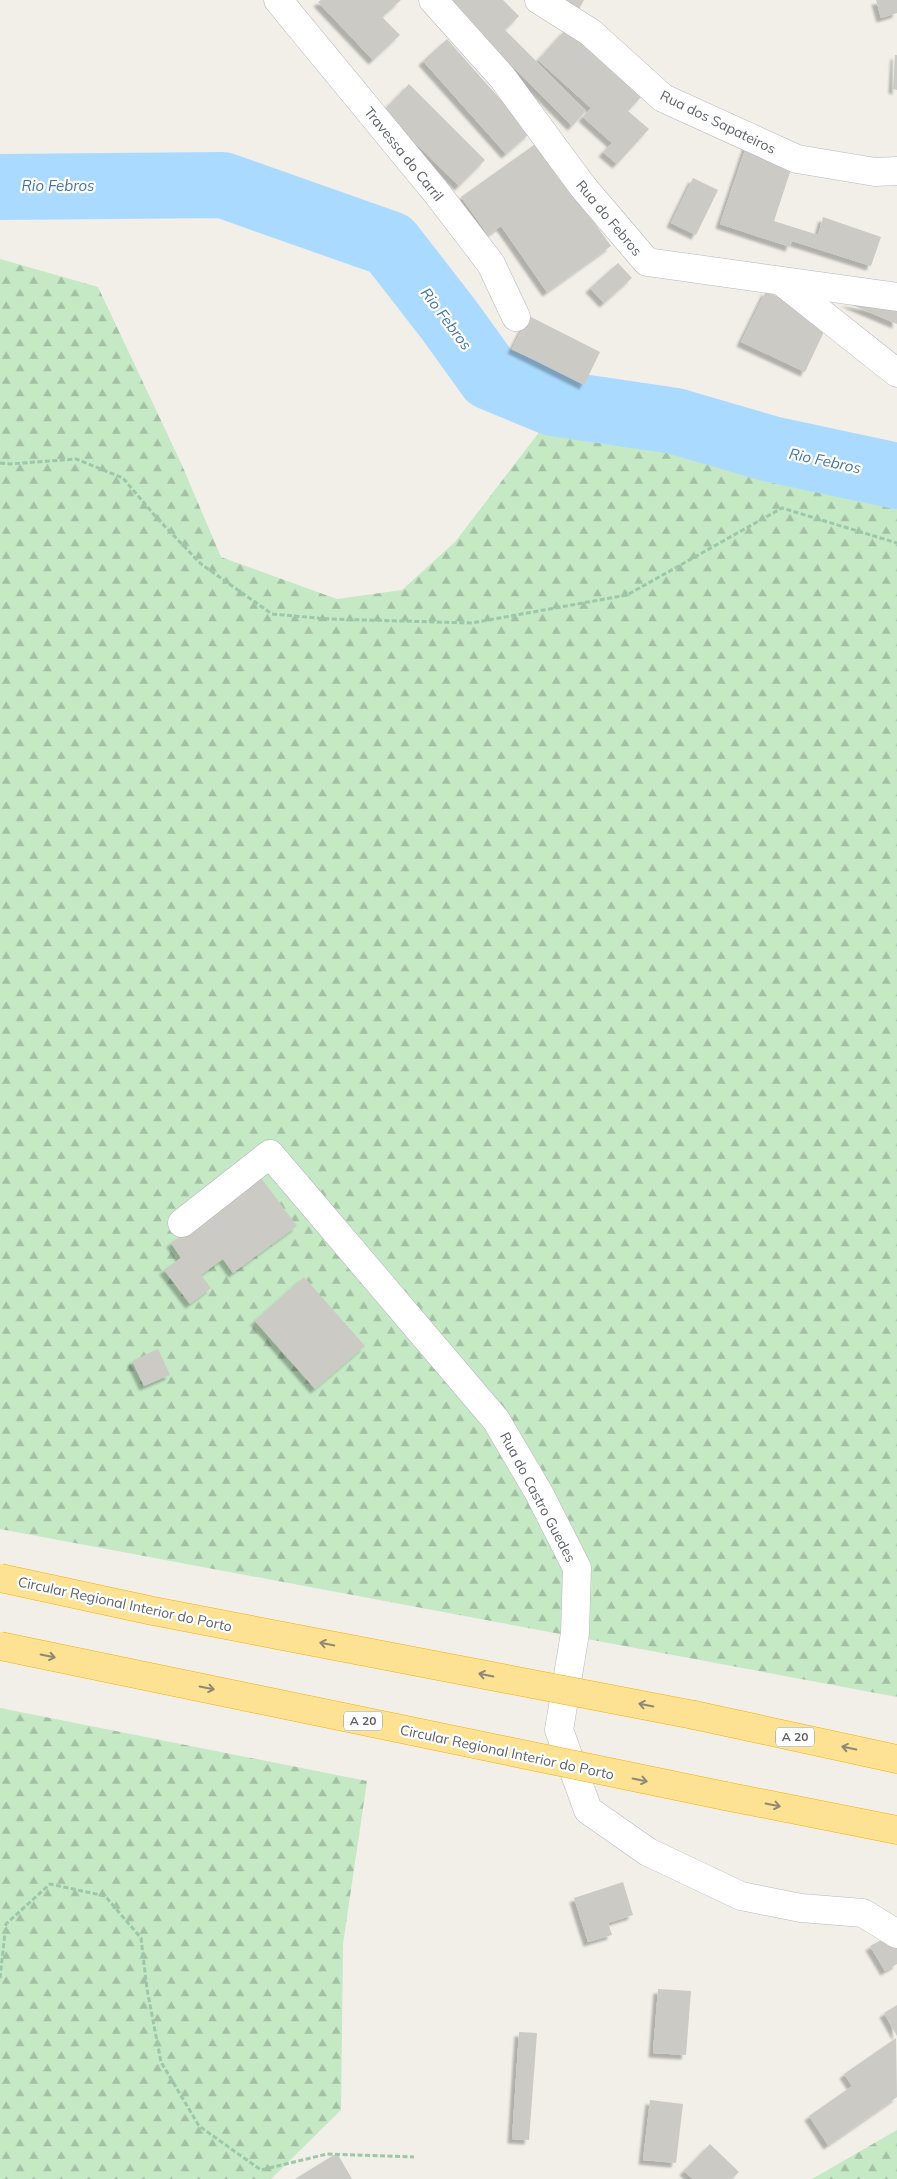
<svg xmlns="http://www.w3.org/2000/svg" width="897" height="2179" font-family="Mulish,sans-serif">
  <defs>
    <pattern id="forest-firs" width="22" height="20" patternUnits="userSpaceOnUse" patternTransform="scale(1.25)"><rect width="22" height="20" fill="#c5e8c5"/><path d="M5 1l3.5 6h-7zM16 11l3.5 6h-7z" fill="#a3c0a4"/></pattern>
    <filter id="shadow"><feDropShadow dx="-4.5" dy="4.5" stdDeviation="1" flood-color="#0004"/></filter>
  </defs>
  <rect width="100%" height="100%" fill="#f1efe8"/>
  <!-- forest -->
  <path fill="url(#forest-firs)" d="M 0,259 L 98,287 L 181,463 L 221,557 L 337,599 L 402,590 L 455,542 L 563,401 L 759,435 L 897,452 L 897,1697 L 0,1529 Z
    M 0,1708 L 367,1781 L 343,1944 L 341,2110 L 271,2179 L 0,2179 Z
    M 897,2130 L 897,2179 L 812,2179 Z"/>
  <g fill="none" stroke-linecap="round" stroke-linejoin="round">
    <!-- river -->
    <path stroke="#aadaff" stroke-width="66" d="M 0,187 L 223,185 L 390,244 L 449,320 L 490,377 L 553,403 L 675,421 L 771,449 L 897,476"/>
  </g>
  <!-- building -->
  <path fill="#cccac5" filter="url(#shadow)" d="M 321,0 L 401,0 L 382,17 L 400,35 L 373,60 L 318,2 Z
    M 447,0 L 503,0 L 519,16 L 505,30 L 586,111 L 572,126 Z
    M 551,0 L 584,0 L 577,13 Z
    M 876,0 L 897,0 L 897,13 L 881,18 Z
    M 566,29 L 642,96 L 628,111 L 649,129 L 617,164 L 603,152 L 612,143 L 583,117 L 591,108 L 538,60 Z
    M 447,39 L 530,133 L 506,154 L 423,61 Z
    M 895,55 L 897,55 L 897,90 L 893,89 Z
    M 409,84 L 485,160 L 459,186 L 383,111 Z
    M 748,141 L 795,157 L 774,221 L 818,235 L 823,217 L 881,237 L 871,266 L 792,241 L 790,247 L 720,224 Z
    M 537,143 L 611,246 L 547,292 L 501,226 L 488,235 L 461,197 Z
    M 693,178 L 718,190 L 696,235 L 671,223 Z
    M 618,263 L 632,278 L 604,303 L 590,288 Z
    M 766,291 L 829,321 L 805,372 L 741,342 Z
    M 845,302 L 897,310 L 897,324 Z
    M 529,316 L 600,352 L 584,385 L 512,349 Z
    M 261,1178 L 297,1226 L 233,1273 L 223,1259 L 201,1275 L 211,1288 L 190,1304 L 164,1270 L 181,1258 L 171,1243 Z
    M 304,1277 L 365,1346 L 315,1389 L 255,1321 Z
    M 158,1349 L 170,1375 L 144,1386 L 132,1361 Z
    M 623,1882 L 633,1915 L 608,1923 L 612,1935 L 588,1942 L 574,1898 Z
    M 892,1934 L 897,1943 L 897,1964 L 885,1971 L 870,1946 Z
    M 658,1989 L 691,1991 L 686,2055 L 653,2053 Z
    M 897,2005 L 897,2036 L 884,2013 Z
    M 519,2032 L 537,2033 L 529,2140 L 512,2139 Z
    M 896,2038 L 897,2097 L 828,2145 L 809,2116 L 852,2086 L 844,2074 Z
    M 650,2100 L 683,2104 L 676,2163 L 643,2160 Z
    M 710,2144 L 739,2172 L 732,2179 L 693,2179 L 684,2171 Z
    M 337,2153 L 352,2179 L 295,2179 Z"/>
  <g fill="none" stroke-linecap="round" stroke-linejoin="round">
    <defs>
      <path id="minor" d="M 278,0 L 436,192 L 491,264 L 516,317
        M 539,0 L 590,32 L 663,98 L 797,159 L 875,172 L 897,171
        M 781,281 L 897,373
        M 182,1223 L 270,1154 L 496,1420 L 539,1493 L 577,1568 L 575,1633 L 559,1730 L 588,1810 L 648,1852 L 741,1896 L 801,1908 L 863,1913 L 897,1934"/>
      <path id="tertiary" d="M 433,0 L 502,77 L 583,187 L 647,262 L 897,297"/>
      <path id="motorway" d="M 694,1715 L 897,1759
        M 725,1796 L 897,1830"/>
    </defs>
    <!-- minor casing -->
    <use href="#minor" stroke="#b5b8bc" stroke-width="29"/>
    <!-- tertiary casing -->
    <use href="#tertiary" stroke="#b5b8bc" stroke-width="29"/>
    <!-- motorway casing -->
    <use href="#motorway" stroke="#f9ab00" stroke-width="29"/>
    <!-- path -->
    <path stroke="#9cc7a9" stroke-width="3" stroke-dasharray="5 2.5" stroke-linecap="butt" d="M 0,463 L 10,464 L 76,459 L 123,478 L 156,517 L 201,564 L 272,614 L 329,619 L 472,623 L 627,595 L 782,508 L 897,543
      M 0,1978 L 6,1924 L 50,1884 L 105,1896 L 141,1938 L 147,1989 L 161,2062 L 199,2126 L 261,2170 L 327,2154 L 414,2157"/>
    <!-- minor -->
    <use href="#minor" stroke="#fff" stroke-width="28"/>
    <!-- tertiary -->
    <use href="#tertiary" stroke="#fff" stroke-width="28"/>
    <!-- motorway -->
    <use href="#motorway" stroke="#fde293" stroke-width="28"/>
    <defs>
      <path id="motorway-bridge" d="M 0,1578 L 153,1611 L 694,1715
        M 0,1646 L 725,1796"/>
    </defs>
    <!-- motorway-bridge casing -->
    <use href="#motorway-bridge" stroke="#f9ab00" stroke-width="29" stroke-linecap="butt"/>
    <!-- motorway-bridge -->
    <use href="#motorway-bridge" stroke="#fde293" stroke-width="28"/>
  </g>
  <!-- one-way arrows -->
  <defs><path id="oneway-shaft" d="M-6 0H5M1.5-3L5.5 0L1.5 3" fill="none" stroke-width="1.6" stroke-linecap="round" stroke-linejoin="round" transform="scale(1.25)"/></defs>
  <g stroke="#8e8975">
    <use href="#oneway-shaft" transform="translate(327 1644) rotate(-169)"/>
    <use href="#oneway-shaft" transform="translate(48 1656) rotate(12)"/>
    <use href="#oneway-shaft" transform="translate(486 1675) rotate(-169)"/>
    <use href="#oneway-shaft" transform="translate(207 1688) rotate(11)"/>
    <use href="#oneway-shaft" transform="translate(646 1705) rotate(-169)"/>
    <use href="#oneway-shaft" transform="translate(849 1748) rotate(-168)"/>
    <use href="#oneway-shaft" transform="translate(640 1780) rotate(11)"/>
    <use href="#oneway-shaft" transform="translate(773 1805) rotate(11)"/>
  </g>
  <g text-anchor="middle" stroke-width="4.5" stroke-linejoin="round" paint-order="stroke">
    <!-- shield labels -->
    <g fill="#fff" stroke="#8f9295" stroke-width="1">
      <rect x="344" y="1711.5" width="38" height="19" rx="4"/>
      <rect x="776" y="1727.5" width="38" height="19" rx="4"/>
    </g>
    <g font-size="12" font-weight="bold" fill="#5f6368">
      <text x="363" y="1725">A 20</text>
      <text x="795" y="1741">A 20</text>
    </g>
    <!-- street labels -->
    <g font-size="14" fill="#5f6368" stroke="#fff">
      <text transform="translate(718 122) rotate(26)" y="5">Rua dos Sapateiros</text>
      <text transform="translate(404 154) rotate(51)" y="5">Travessa do Carril</text>
      <text transform="translate(609 218) rotate(50)" y="5">Rua do Febros</text>
      <text transform="translate(538 1497) rotate(62)" y="5">Rua do Castro Guedes</text>
      <text transform="translate(125 1604) rotate(12)" y="5">Circular Regional Interior do Porto</text>
      <text transform="translate(507 1752) rotate(12)" y="5">Circular Regional Interior do Porto</text>
    </g>
    <!-- water labels -->
    <g font-size="15" font-style="italic" fill="#4174aa" stroke="#fff">
      <text x="58" y="191">Rio Febros</text>
      <text transform="translate(446 319) rotate(53)" y="5">Rio Febros</text>
      <text transform="translate(825 461) rotate(12)" y="5">Rio Febros</text>
    </g>
  </g>
</svg>
